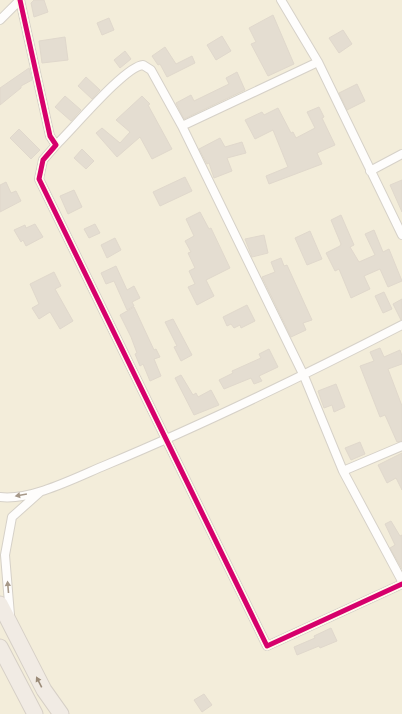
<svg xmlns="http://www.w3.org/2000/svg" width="402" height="714" font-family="Ubuntu,sans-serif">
  <rect width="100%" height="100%" fill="#f7f4ea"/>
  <!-- residential -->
  <path fill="#f3edda" d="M 0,0 L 402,0 L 402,714 L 0,714 Z"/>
  <!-- building -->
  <path fill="#e4ddd1" stroke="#e0d8cc" d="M 34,0 L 44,0 L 48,12 L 34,17 L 31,3 Z
    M 273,15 L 294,64 L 268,76 L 251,44 L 256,42 L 249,28 Z
    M 109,18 L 114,30 L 102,35 L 97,23 Z
    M 343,30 L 352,44 L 339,53 L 329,38 Z
    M 222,36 L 231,51 L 216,60 L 207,45 Z
    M 65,37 L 68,60 L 42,63 L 39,41 Z
    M 165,47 L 176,64 L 192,56 L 195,63 L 167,77 L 160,64 L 158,65 L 152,56 Z
    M 125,51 L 131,59 L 120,68 L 114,60 Z
    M 29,68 L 32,80 L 21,86 L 21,88 L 0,105 L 0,88 Z
    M 237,72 L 245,90 L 184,119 L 176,103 L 191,95 L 194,101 L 229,84 L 226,78 Z
    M 86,77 L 100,90 L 92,99 L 78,86 Z
    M 357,84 L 365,101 L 347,110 L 339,93 Z
    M 65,96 L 81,110 L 71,121 L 55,107 Z
    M 142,96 L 150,104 L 148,105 L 172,149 L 152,159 L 140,137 L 117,157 L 96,133 L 102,128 L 120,143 L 130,132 L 116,120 Z
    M 319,107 L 324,117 L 322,118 L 335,145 L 317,153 L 322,164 L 269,184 L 266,176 L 288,167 L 273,130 L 255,139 L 245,120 L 262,112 L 264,115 L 278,108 L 291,133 L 293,132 L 296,138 L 315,128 L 307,112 Z
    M 19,129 L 40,150 L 31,159 L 10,138 Z
    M 220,138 L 225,147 L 242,142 L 246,153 L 227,158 L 232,171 L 214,178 L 209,163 L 207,164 L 199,149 Z
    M 82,149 L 94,161 L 86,169 L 74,158 Z
    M 185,177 L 192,191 L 160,206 L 153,192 Z
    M 402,180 L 402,212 L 390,185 Z
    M 6,182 L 11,193 L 16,191 L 21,201 L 0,212 L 0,185 Z
    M 74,190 L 82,207 L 68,214 L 60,196 Z
    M 200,212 L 209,229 L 211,228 L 230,268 L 206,280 L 214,296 L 197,305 L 188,287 L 195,284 L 189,271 L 195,268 L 188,253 L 191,252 L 185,241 L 194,236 L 186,219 Z
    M 341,215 L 354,245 L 350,247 L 359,262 L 375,255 L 365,234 L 374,230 L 383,252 L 389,249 L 402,281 L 388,287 L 380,269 L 364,276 L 370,289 L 351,298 L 339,269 L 335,271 L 326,253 L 340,246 L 341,244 L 331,220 Z
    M 35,224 L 43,237 L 26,246 L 23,240 L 21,242 L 14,230 L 25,225 L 26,228 Z
    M 95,224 L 100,233 L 89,238 L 84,229 Z
    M 310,231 L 322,259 L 307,265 L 295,238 Z
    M 264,235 L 268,253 L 252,257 L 245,239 Z
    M 115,238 L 121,250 L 107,258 L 101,245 Z
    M 281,258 L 284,266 L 287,265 L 312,320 L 303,323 L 306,330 L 291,337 L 262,277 L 275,272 L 271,262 Z
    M 116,266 L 127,290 L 134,286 L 140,298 L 132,302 L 134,306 L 127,310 L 114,281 L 106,284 L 101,273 Z
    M 54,272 L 61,286 L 55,289 L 73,321 L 60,329 L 50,312 L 39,319 L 32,308 L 39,304 L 30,284 Z
    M 384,292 L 392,309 L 383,313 L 375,296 Z
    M 402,299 L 402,320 L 401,320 L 393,304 Z
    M 247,305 L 255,321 L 241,328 L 240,325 L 234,328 L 231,324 L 227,326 L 223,317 Z
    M 134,307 L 154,350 L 156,349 L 160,357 L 154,359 L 161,376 L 150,381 L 143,364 L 140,366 L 135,354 L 137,353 L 131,337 L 120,315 Z
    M 173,319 L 192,355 L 181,361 L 174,347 L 177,346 L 165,322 Z
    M 380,348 L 384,357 L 400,350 L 402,356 L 402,364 L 388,369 L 402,406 L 402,441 L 397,442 L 385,415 L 380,417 L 360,366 L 374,361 L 370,352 Z
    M 269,349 L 278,367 L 259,376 L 262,381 L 254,384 L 251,378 L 224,389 L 219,380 L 233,373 L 232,371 L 261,358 L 259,354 Z
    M 181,375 L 193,395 L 196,393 L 198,397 L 211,390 L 219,405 L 194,415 L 175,378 Z
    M 336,384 L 345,407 L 334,412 L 332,405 L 324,408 L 318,391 Z
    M 360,442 L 365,454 L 351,460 L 345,448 Z
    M 402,453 L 402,490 L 396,478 L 387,483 L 378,465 Z
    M 391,521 L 400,536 L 402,535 L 402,569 L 390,548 L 395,545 L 385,524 Z
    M 331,628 L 337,641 L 320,648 L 319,646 L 297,655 L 294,647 L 315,638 L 314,636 Z
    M 204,694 L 212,705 L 202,712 L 194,700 Z"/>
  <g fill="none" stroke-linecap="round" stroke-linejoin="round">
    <defs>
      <path id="street" d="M 20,0 L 50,136 L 56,145 L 43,160 L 39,179 L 267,646 L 402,584
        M 281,0 L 318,62 L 402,235
        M 0,20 L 20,0
        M 182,126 L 318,62
        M 56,145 C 72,130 125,66 143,65 L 151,70 L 182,126 L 304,376 L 343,471 L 402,581
        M 370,171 L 402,154
        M 343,471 L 402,446
        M 0,497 C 31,501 77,477 106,465 C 207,423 305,375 402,325
        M 10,615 L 5,555 L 12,517 L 40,492"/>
      <path id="highway" d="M 0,604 L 44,690 L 61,714
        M 0,647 L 35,714"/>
    </defs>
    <!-- street casing -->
    <use href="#street" stroke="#d6d1c8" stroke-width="10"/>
    <!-- highway casing -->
    <use href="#highway" stroke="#d6cfc6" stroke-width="17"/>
    <!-- street -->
    <use href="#street" stroke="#fefdfc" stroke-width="8"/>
    <!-- highway -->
    <use href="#highway" stroke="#f1ebe4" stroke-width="15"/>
    <defs>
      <path id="cycleway" d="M 20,0 L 50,136 L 56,145 L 43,160 L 39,179 L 267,646 L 402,584"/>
    </defs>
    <!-- cycleway casing -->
    <use href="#cycleway" stroke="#fffbeb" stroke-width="8"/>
    <!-- cycleway -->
    <use href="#cycleway" stroke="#d6006c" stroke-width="5"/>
  </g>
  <!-- one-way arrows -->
  <defs><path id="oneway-solid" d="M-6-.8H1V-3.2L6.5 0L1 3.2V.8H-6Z"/></defs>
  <g fill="#a69888">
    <use href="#oneway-solid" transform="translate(21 495) rotate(170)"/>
    <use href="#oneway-solid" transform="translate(8 587) rotate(-95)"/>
  </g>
  <use fill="#9b8b78" href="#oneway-solid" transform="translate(39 682) rotate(-117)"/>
</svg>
